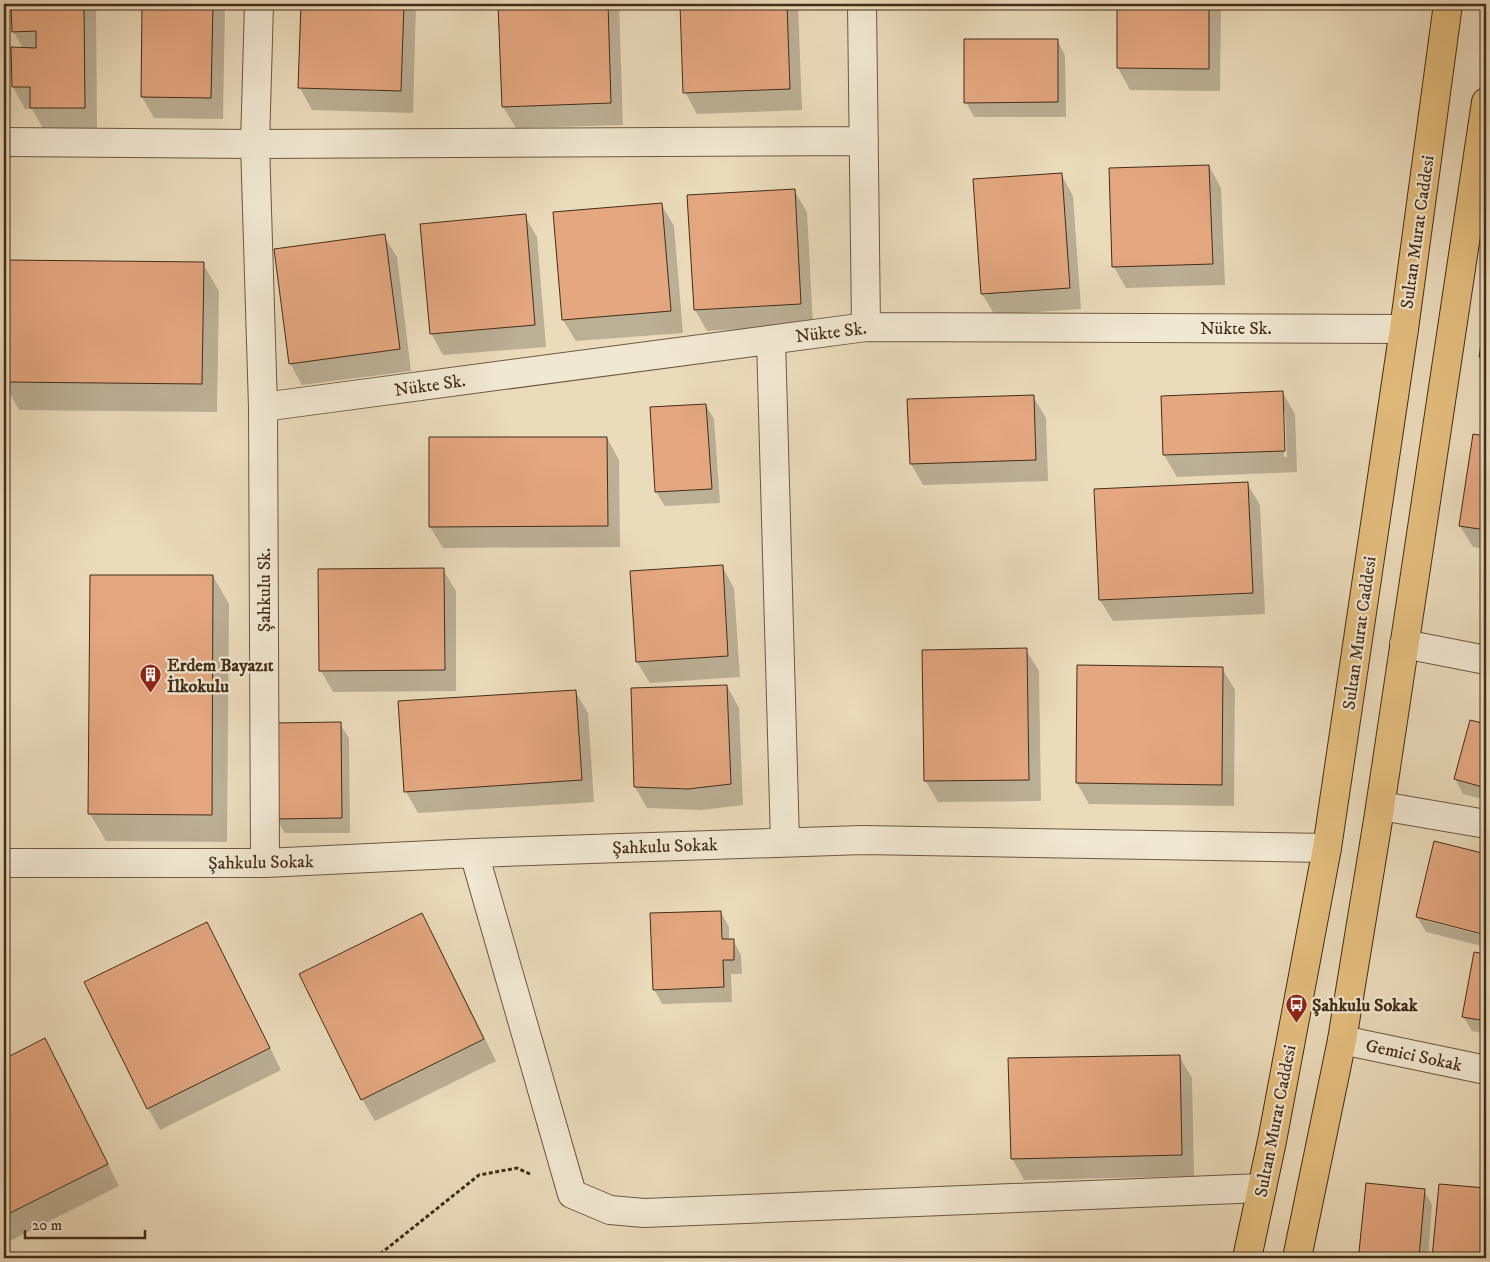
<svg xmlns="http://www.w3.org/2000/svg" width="1490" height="1262" font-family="'IM FELL DW Pica',serif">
  <rect width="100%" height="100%" fill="#eadbbb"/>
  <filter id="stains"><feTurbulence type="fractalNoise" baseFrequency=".004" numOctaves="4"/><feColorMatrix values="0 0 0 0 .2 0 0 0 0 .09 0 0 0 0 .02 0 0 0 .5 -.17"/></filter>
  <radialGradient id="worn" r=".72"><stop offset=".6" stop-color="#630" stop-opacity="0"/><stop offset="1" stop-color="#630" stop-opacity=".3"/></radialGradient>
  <!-- shadow -->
  <path fill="#0003" fill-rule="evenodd" d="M 13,4 L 96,4 L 97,129 L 44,130 L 32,109 L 25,109 L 13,87 L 23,49 L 13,31 Z
    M 143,4 L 225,4 L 223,119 L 154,118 L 142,97 Z
    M 302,4 L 416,4 L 413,113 L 312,110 L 300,88 Z
    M 499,4 L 619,4 L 623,125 L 516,128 L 503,107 Z
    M 681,4 L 798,4 L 802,110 L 697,114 L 685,92 Z
    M 1118,4 L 1221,4 L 1220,91 L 1130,90 L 1118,68 Z
    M 1057,40 L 1065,55 L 1066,117 L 974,117 L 966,102 Z
    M 1209,166 L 1221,188 L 1225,285 L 1126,288 L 1114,267 Z
    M 1061,174 L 1073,196 L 1081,309 L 995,315 L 982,294 Z
    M 794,190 L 807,212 L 813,325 L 707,331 L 695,310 Z
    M 661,204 L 674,226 L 683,333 L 576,341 L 563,320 Z
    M 525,216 L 537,237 L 546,347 L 443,355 L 431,333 Z
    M 384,236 L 397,257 L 411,371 L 302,385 L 290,363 Z
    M 4,262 L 203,264 L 219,291 L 217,412 L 19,410 L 4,383 Z
    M 1486,319 L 1486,368 L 1480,357 Z
    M 1283,393 L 1295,414 L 1297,472 L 1177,477 L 1164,455 ZM 1283,413 L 1285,413 L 1287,457 L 1284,457 Z
    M 1033,396 L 1046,418 L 1048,481 L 923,485 L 911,464 Z
    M 706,405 L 714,419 L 720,503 L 665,506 L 656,492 Z
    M 1474,435 L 1486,437 L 1486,549 L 1473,547 L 1460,526 Z
    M 607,438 L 619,460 L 620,547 L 443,548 L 430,527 Z
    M 1247,483 L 1260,505 L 1265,614 L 1113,621 L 1100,600 Z
    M 722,566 L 734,588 L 740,677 L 650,683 L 637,662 Z
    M 443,570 L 456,591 L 456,691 L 333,692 L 321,671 Z
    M 213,576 L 229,604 L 227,842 L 106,841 L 90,814 Z
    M 1026,650 L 1039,671 L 1041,801 L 938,802 L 925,780 Z
    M 1222,668 L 1235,690 L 1234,806 L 1089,804 L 1077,783 Z
    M 727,686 L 739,708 L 743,805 L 701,810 L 647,808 L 635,787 Z
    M 575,691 L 588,713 L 594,802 L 418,813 L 406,792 Z
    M 1470,721 L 1486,726 L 1486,800 L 1463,794 L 1455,779 Z
    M 340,724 L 349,738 L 350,833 L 285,833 L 276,819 Z
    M 1435,842 L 1486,855 L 1486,933 L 1427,919 L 1427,921 L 1486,936 L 1486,947 L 1426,932 L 1417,917 Z
    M 721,912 L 729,927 L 729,940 L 733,940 L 741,955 L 742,974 L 731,974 L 732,1002 L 662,1004 L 654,989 Z
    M 421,914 L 434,936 L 496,1061 L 375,1121 L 362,1099 Z
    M 207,923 L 219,945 L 281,1070 L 160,1130 L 148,1108 Z
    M 1475,953 L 1486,955 L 1486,1034 L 1472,1031 L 1463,1016 Z
    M 45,1040 L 57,1061 L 119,1186 L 4,1244 L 4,1060 Z
    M 1179,1056 L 1192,1078 L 1194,1176 L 1024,1180 L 1012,1158 Z
    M 1440,1185 L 1486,1189 L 1486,1258 L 1433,1258 Z
    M 1424,1190 L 1432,1205 L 1428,1258 L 1365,1258 L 1361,1251 Z"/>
  <!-- building -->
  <path fill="#e4a780" stroke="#432d18" d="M 11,4 L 84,4 L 85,108 L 30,108 L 30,87 L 12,87 L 11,47 L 36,48 L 36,31 L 12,32 Z
    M 142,4 L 213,4 L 211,98 L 141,97 Z
    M 301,4 L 404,4 L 401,91 L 298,88 Z
    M 498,4 L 608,4 L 611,103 L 502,107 Z
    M 680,4 L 787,4 L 790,89 L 683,93 Z
    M 1117,4 L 1209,4 L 1209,69 L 1117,68 Z
    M 964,39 L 1058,39 L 1058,102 L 964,103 Z
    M 1209,165 L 1213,264 L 1112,267 L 1109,168 Z
    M 1062,173 L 1070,288 L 981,294 L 973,179 Z
    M 795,189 L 801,304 L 694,310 L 687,195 Z
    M 662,203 L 671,311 L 562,320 L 553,212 Z
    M 526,214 L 535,325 L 430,334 L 420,224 Z
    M 385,234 L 400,349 L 289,364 L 274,249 Z
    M 4,260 L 204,262 L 202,384 L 4,382 Z
    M 1485,318 L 1486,318 L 1486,359 L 1479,357 Z
    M 1283,391 L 1285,451 L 1163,455 L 1161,396 Z
    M 1034,395 L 1036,460 L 910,464 L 907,399 Z
    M 706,404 L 712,489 L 655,492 L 650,407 Z
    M 1473,434 L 1486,436 L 1486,530 L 1459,526 Z
    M 429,437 L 607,437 L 608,526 L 429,527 Z
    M 1248,482 L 1253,593 L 1099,600 L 1094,489 Z
    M 723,565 L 728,656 L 636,662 L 630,571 Z
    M 444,568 L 445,670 L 319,671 L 318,569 Z
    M 90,575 L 213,575 L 212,815 L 88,814 Z
    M 1027,648 L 1029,780 L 924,781 L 922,650 Z
    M 1077,665 L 1223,667 L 1222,785 L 1076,783 Z
    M 727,685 L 731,784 L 688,789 L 634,787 L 631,688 Z
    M 576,690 L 582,780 L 404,792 L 398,701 Z
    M 1470,720 L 1486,724 L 1486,788 L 1454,779 Z
    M 341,722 L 342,818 L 275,819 L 274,723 Z
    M 1434,841 L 1486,854 L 1486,935 L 1416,917 Z
    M 721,911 L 722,939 L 734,939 L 734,960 L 723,960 L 724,987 L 653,990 L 650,913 Z
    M 422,913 L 484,1039 L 361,1100 L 299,974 Z
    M 207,922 L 270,1048 L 147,1109 L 84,982 Z
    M 1474,952 L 1486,954 L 1486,1021 L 1462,1017 Z
    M 45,1038 L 108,1164 L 4,1216 L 4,1059 Z
    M 1180,1055 L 1182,1155 L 1011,1159 L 1008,1058 Z
    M 1366,1183 L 1425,1189 L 1419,1257 L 1359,1252 Z
    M 1439,1184 L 1486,1188 L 1486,1258 L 1432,1258 Z"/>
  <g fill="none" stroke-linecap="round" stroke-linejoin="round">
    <defs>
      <path id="street" d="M 259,4 L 255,144 L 263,407 L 265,863
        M 862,4 L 866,327
        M 4,142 L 255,144 L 864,141
        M 771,340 L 785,842
        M 263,407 L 866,327 L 1404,329
        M 1404,644 L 1486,660
        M 1381,806 L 1486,824
        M 474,853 L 572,1194 L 610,1210 L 644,1213 L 1262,1188
        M 4,863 L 265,863 L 474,853 L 863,840 L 1327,848
        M 1342,1040 L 1486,1070"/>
      <path id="primary" d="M 1247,1258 L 1272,1141 L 1327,848 L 1404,329 L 1448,4
        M 1297,1258 L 1342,1040 L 1379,814 L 1486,102"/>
    </defs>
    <!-- street casing -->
    <use href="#street" stroke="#6d5841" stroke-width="30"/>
    <!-- primary casing -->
    <use href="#primary" stroke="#432d18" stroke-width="30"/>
    <!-- path -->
    <path stroke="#432d18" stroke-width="3" stroke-dasharray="4 2.5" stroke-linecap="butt" d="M 375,1258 L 479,1175 L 517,1168 L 530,1174"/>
    <!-- street -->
    <use href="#street" stroke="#f1e8d3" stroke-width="28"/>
    <!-- primary -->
    <use href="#primary" stroke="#e5be7e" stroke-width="28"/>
  </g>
  <!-- icons -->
  <defs>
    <symbol id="building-pin" viewBox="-11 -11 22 30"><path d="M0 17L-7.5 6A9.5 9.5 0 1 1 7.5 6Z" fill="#8f2418" stroke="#f1e8d3"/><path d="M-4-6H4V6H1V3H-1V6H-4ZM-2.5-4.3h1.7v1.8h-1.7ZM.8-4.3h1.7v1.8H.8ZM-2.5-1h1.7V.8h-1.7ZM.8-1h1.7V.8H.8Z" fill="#fff"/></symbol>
    <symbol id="bus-pin" viewBox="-11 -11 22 30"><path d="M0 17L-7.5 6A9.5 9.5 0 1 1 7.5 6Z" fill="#8f2418" stroke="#f1e8d3"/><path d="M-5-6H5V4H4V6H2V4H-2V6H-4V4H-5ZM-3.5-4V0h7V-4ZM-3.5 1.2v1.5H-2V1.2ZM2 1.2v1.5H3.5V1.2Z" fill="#fff"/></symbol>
  </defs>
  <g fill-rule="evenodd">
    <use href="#building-pin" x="138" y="662" width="25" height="34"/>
    <use href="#bus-pin" x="1284" y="992" width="25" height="34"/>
  </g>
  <g text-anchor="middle" stroke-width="4.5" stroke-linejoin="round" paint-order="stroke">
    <!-- street labels -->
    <g font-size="18" fill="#432d18" stroke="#f1e8d3">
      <text transform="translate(1417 232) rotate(-82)" y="6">Sultan Murat Caddesi</text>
      <text x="1236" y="334">Nükte Sk.</text>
      <text transform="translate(831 332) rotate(-7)" y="6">Nükte Sk.</text>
      <text transform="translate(430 385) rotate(-8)" y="6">Nükte Sk.</text>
      <text transform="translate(264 590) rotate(-90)" y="6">Şahkulu Sk.</text>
      <text transform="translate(1359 633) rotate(-82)" y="6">Sultan Murat Caddesi</text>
      <text transform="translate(665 846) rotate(-2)" y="6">Şahkulu Sokak</text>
      <text transform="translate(261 862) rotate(-1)" y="6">Şahkulu Sokak</text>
      <text transform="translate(1414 1055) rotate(12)" y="6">Gemici Sokak</text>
      <text transform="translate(1275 1121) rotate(-79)" y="6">Sultan Murat Caddesi</text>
    </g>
    <!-- poi labels -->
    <g font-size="18" font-weight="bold" fill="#432d18" stroke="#f1e8d3" text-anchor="start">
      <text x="167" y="671">Erdem Bayazıt<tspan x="167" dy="21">İlkokulu</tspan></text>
      <text x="1312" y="1011">Şahkulu Sokak</text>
    </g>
  </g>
  <!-- margin -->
  <rect width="1490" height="1262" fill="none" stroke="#eadbbb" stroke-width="20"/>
  <rect x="5" y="5" width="1480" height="1252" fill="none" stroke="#432d18" stroke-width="2.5"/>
  <rect x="10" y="10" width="1470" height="1242" fill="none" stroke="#432d18"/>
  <!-- scale -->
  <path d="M25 1230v8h120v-8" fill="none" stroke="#432d18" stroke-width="2.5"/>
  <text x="32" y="1230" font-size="15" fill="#432d18" stroke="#f1e8d3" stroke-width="4" paint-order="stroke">20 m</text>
  <rect width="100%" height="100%" filter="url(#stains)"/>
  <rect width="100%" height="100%" fill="url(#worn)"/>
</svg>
